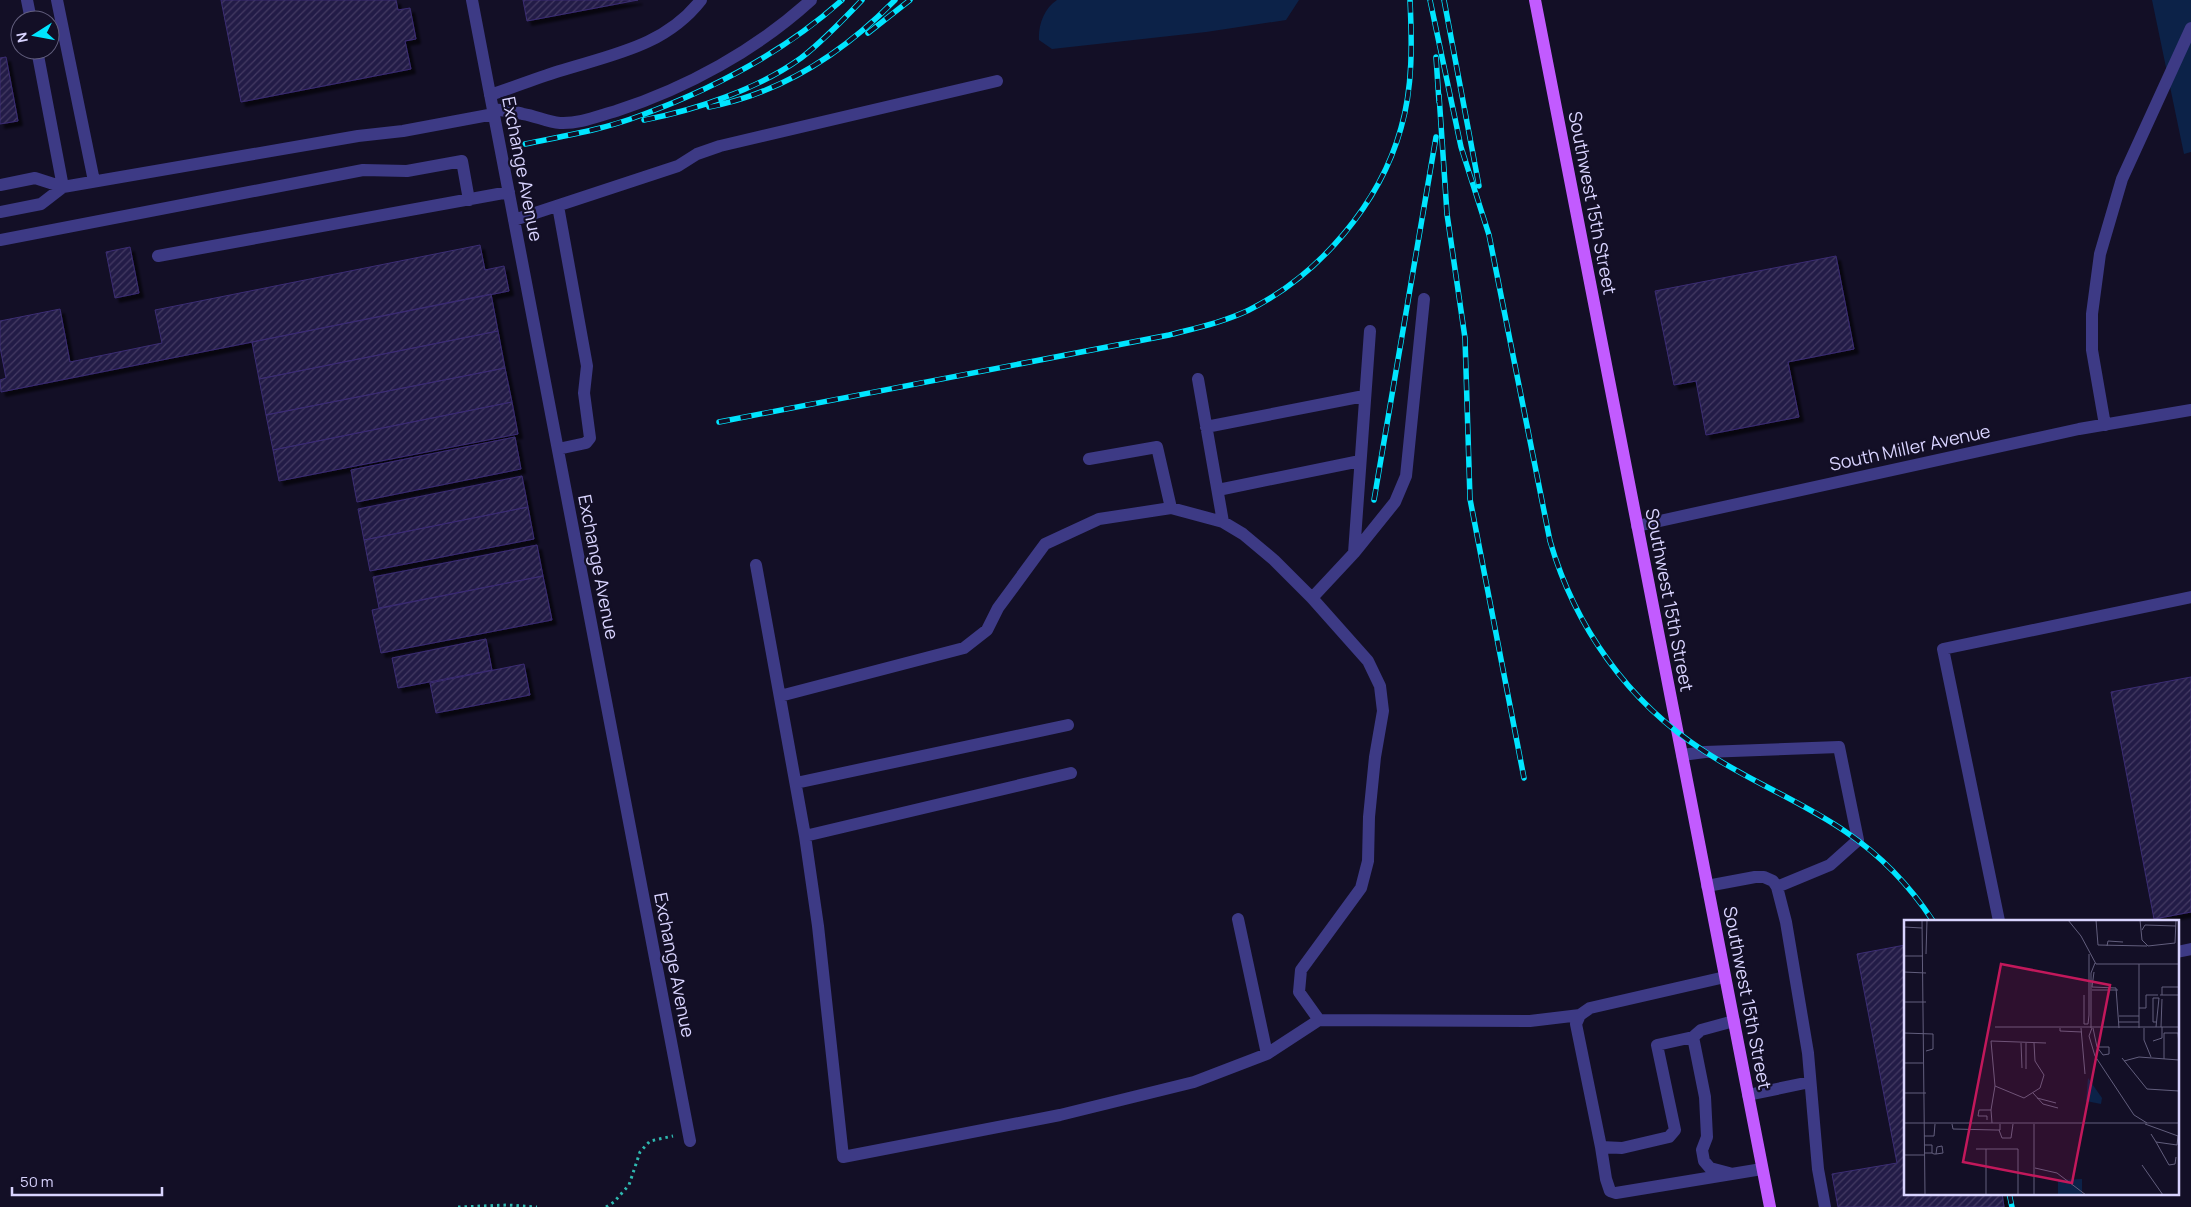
<svg xmlns="http://www.w3.org/2000/svg" width="2191" height="1207" font-family="Manrope,sans-serif">
  <defs>
    <pattern id="building-hatch" width="6" height="6" patternUnits="userSpaceOnUse" patternTransform="scale(1.25)"><rect width="6" height="6" fill="#241b47"/><path d="M-1 1l2-2M0 6l6-6M5 7l2-2" fill="none" stroke="#433b63"/></pattern>
    <filter id="shadow"><feDropShadow dx="4.5" dy="4.5" stdDeviation="1" flood-color="#0009"/></filter>
  </defs>
  <rect width="100%" height="100%" fill="#130f26"/>
  <!-- water -->
  <path fill="#0c2248" d="M 1057,0 L 1299,0 L 1286,20 L 1206,32 L 1052,49 L 1039,40 C 1038,26 1044,8 1057,0 Z
    M 2152,0 L 2191,0 L 2191,152 L 2184,154 Z"/>
  <!-- building -->
  <path fill="url(#building-hatch)" stroke="#3b2d73" filter="url(#shadow)" d="M 221,0 L 396,0 L 398,10 L 410,8 L 416,39 L 405,41 L 411,69 L 241,102 Z
    M 523,0 L 638,0 L 527,21 Z
    M 6,57 L 18,121 L 0,124 L 0,58 Z
    M 480,245 L 485,270 L 504,266 L 509,291 L 1,392 L 0,380 L 6,378 L 0,347 L 0,321 L 60,309 L 70,362 L 162,343 L 155,310 Z
    M 130,247 L 139,293 L 115,298 L 106,252 Z
    M 1836,256 L 1854,349 L 1788,362 L 1799,417 L 1706,435 L 1696,381 L 1674,385 L 1655,291 Z
    M 491,294 L 498,331 L 259,379 L 252,342 Z
    M 498,331 L 505,368 L 266,415 L 259,379 Z
    M 505,368 L 512,402 L 273,450 L 266,415 Z
    M 512,402 L 518,434 L 279,481 L 273,450 Z
    M 515,437 L 521,469 L 357,502 L 351,470 Z
    M 522,476 L 528,507 L 364,540 L 358,509 Z
    M 528,507 L 534,539 L 370,571 L 364,540 Z
    M 537,545 L 543,576 L 379,608 L 373,577 Z
    M 543,576 L 552,620 L 381,653 L 372,610 Z
    M 486,639 L 492,670 L 398,688 L 392,658 Z
    M 524,664 L 530,695 L 436,713 L 430,683 Z
    M 2191,677 L 2191,912 L 2154,919 L 2111,692 Z
    M 1905,945 L 1905,1193 L 2002,1193 L 2004,1207 L 1838,1207 L 1832,1174 L 1897,1163 L 1857,954 Z"/>
  <g fill="none" stroke-linecap="round" stroke-linejoin="round">
    <!-- path -->
    <path stroke="#2fb8b0" stroke-width="3" stroke-dasharray="2.5 4" stroke-linecap="butt" d="M 458,1207 L 508,1205 L 537,1207
      M 606,1207 L 614,1202 L 629,1185 L 640,1152 L 650,1141 L 673,1136"/>
    <!-- minor -->
    <path stroke="#3d3a85" stroke-width="12" d="M 27,0 L 31,20
      M 57,0 L 94,181
      M 472,0 L 690,1141
      M 490,95 C 515,87 539,77 563,70 C 615,54 666,45 701,0
      M 493,109 C 503,111 514,111 523,114 C 536,116 547,122 560,123 C 579,124 598,116 616,111 C 687,88 756,50 811,0
      M 0,185 L 35,178 L 63,187 L 37,50
      M 558,206 L 587,366 L 584,393 L 590,438 L 586,443 L 558,449
      M 0,212 L 41,204 L 63,187 L 358,136 L 403,131 L 494,114
      M 514,220 L 678,166 L 697,154 L 720,146 L 997,81
      M 0,240 L 363,170 L 407,171 L 462,161 L 469,200
      M 158,256 L 509,192
      M 1198,379 L 1223,522
      M 2105,425 L 2092,350 L 2092,314 L 2100,254 L 2122,179 L 2191,28
      M 1206,427 L 1364,396
      M 1089,459 L 1157,447 L 1171,508
      M 1218,490 L 1360,461
      M 1637,526 L 2079,429 L 2191,410
      M 1354,553 L 1370,331
      M 756,565 L 805,836 L 818,926 L 843,1157 L 1060,1115 L 1194,1082 L 1267,1054 L 1319,1020 L 1530,1021 L 1580,1015
      M 1312,598 L 1354,553 L 1395,502 L 1406,476 L 1424,299
      M 780,696 L 964,648 L 987,630 L 998,608 L 1045,544 L 1099,519 L 1171,508 L 1223,522 L 1243,534 L 1274,560 L 1312,598 L 1368,661 L 1380,686 L 1383,711 L 1375,757 L 1369,817 L 1368,861 L 1361,888 L 1301,970 L 1299,992 L 1319,1020
      M 1682,755 L 1705,752 L 1839,747 L 1858,840 L 1830,865 L 1777,887
      M 796,783 L 1068,725
      M 805,836 L 1071,773
      M 1707,886 L 1755,877 L 1764,877 L 1773,881 L 1777,887 L 1786,922 L 1808,1053 L 1818,1169 L 1825,1207
      M 1238,919 L 1267,1054
      M 1999,921 L 1943,649 L 2191,597
      M 2177,952 L 2191,949
      M 1693,1037 L 1657,1045 L 1675,1130 L 1669,1137 L 1622,1148 L 1601,1147 L 1576,1024 L 1580,1015 L 1590,1008 L 1725,977
      M 1748,1095 L 1810,1082
      M 1601,1147 L 1606,1179 L 1610,1191 L 1616,1193 L 1762,1169
      M 1729,1173 L 1710,1168 L 1704,1161 L 1702,1150 L 1707,1137 L 1705,1097 L 1693,1037 L 1701,1030 L 1734,1021"/>
    <!-- major -->
    <path stroke="#c25bff" stroke-width="12" d="M 1535,0 L 1770,1207"/>
    <defs>
      <path id="rail" d="M 1430,0 L 1461,147 L 1489,235 L 1550,541 C 1575,627 1628,702 1704,751 C 1749,781 1801,801 1846,832 C 1880,855 1910,886 1933,921
        M 1444,0 L 1479,186
        M 868,33 L 910,0
        M 1436,57 L 1439,102
        M 1439,95 L 1447,214 L 1465,338 L 1470,499 L 1524,778
        M 709,107 C 782,93 844,52 895,0
        M 644,120 C 696,110 758,89 801,58 C 823,41 843,20 862,0
        M 525,144 C 563,136 602,130 639,116 C 713,89 783,53 842,0
        M 719,422 L 1169,335 C 1196,328 1224,322 1249,310 C 1319,275 1380,204 1401,128 C 1413,87 1412,42 1410,0
        M 1374,500 L 1436,137
        M 2009,1193 L 2012,1207"/>
    </defs>
    <!-- rail casing -->
    <use href="#rail" stroke="#00e5ff" stroke-width="5.5"/>
    <!-- rail -->
    <use href="#rail" stroke="#130f26" stroke-width="4" stroke-dasharray="11" stroke-linecap="butt"/>
  </g>
  <g text-anchor="middle" stroke-width="4.5" stroke-linejoin="round" paint-order="stroke">
    <!-- street labels -->
    <g font-size="18" fill="#d9d4ff" stroke="#130f26">
      <text transform="translate(522 169) rotate(79)" y="6">Exchange Avenue</text>
      <text transform="translate(1592 203) rotate(79)" y="6">Southwest 15th Street</text>
      <text transform="translate(1910 448) rotate(-12)" y="6">South Miller Avenue</text>
      <text transform="translate(598 567) rotate(79)" y="6">Exchange Avenue</text>
      <text transform="translate(1669 600) rotate(79)" y="6">Southwest 15th Street</text>
      <text transform="translate(674 965) rotate(79)" y="6">Exchange Avenue</text>
      <text transform="translate(1747 998) rotate(79)" y="6">Southwest 15th Street</text>
    </g>
  </g>
  <!-- overview -->
  <g transform="translate(1904 920)">
    <rect width="275" height="275" fill="#130f26"/>
    <path d="M 184,158 L 198,178 L 197,184 L 182,181 ZM 178,259 L 178,275 L 154,275 L 154,260 Z" fill="#0c2248"/>
    <path fill="none" stroke="#625e7d" stroke-width="1" d="M 18,0 L 21,275M 164,0 L 177,16 L 192,44 L 275,44M 192,0 L 194,25 L 243,26M 236,0 L 238,20 L 244,26 L 271,23 L 272,0M 0,7 L 18,8M 238,10 L 241,5 L 272,6M 203,26 L 204,21 L 219,22M 22,34 L 23,0M 0,36 L 19,36M 235,44 L 235,108M 0,52 L 22,53M 190,52 L 188,67 L 212,68 L 215,108M 188,70 L 214,70M 256,75 L 275,75M 258,75 L 258,67 L 275,67M 0,82 L 22,82M 235,88 L 242,88 L 242,75 L 254,75M 215,96 L 235,96M 215,102 L 235,102M 180,104 L 184,104 L 185,95 L 185,34M 180,104 L 180,75M 91,107 L 275,107M 252,107 L 255,78 L 249,78 L 249,102 L 252,102M 257,107 L 258,79M 156,108 L 156,111 L 178,112M 177,108 L 181,154M 187,108 L 187,53 L 191,43M 188,108 L 185,116 L 191,136 L 230,195 L 243,203M 189,108 L 193,127 L 199,135 L 205,134 L 205,127 L 193,127M 240,108 L 240,120 L 247,137M 0,113 L 29,114 L 29,129 L 22,131M 249,121 L 258,118 L 258,107M 117,123 L 118,148M 122,123 L 122,149M 218,138 L 243,169 L 275,171 L 275,168M 260,139 L 260,113 L 274,113 L 275,125M 220,141 L 235,137 L 275,140M 0,143 L 19,143M 91,166 L 120,178 L 136,168 L 140,155 L 131,141 L 130,123M 0,173 L 22,173M 129,173 L 139,184 L 154,188M 133,178 L 152,183M 87,190 L 91,166 L 87,121 L 142,123M 83,200 L 83,196 L 74,196 L 75,190 L 87,190 L 88,203M 0,203 L 275,203M 48,204 L 49,209 L 92,210 L 96,210 L 96,204M 130,204 L 130,275M 241,204 L 274,216M 95,210 L 98,218 L 107,218 L 109,204M 247,214 L 252,222 L 273,225 L 274,216M 20,216 L 30,216 L 31,204M 252,222 L 265,245 L 271,244 L 272,237M 20,225 L 28,225 L 28,233 L 20,233M 72,229 L 114,229 L 114,275M 82,229 L 82,275M 28,233 L 30,234 L 32,234 L 39,233 L 38,226 L 33,227 L 32,234M 0,235 L 20,235M 238,245 L 259,275M 131,248 L 153,253 L 182,275"/>
    <path fill="#c2185b" fill-opacity="0.15" stroke="#c2185b" stroke-width="2.5" d="M 97,44 L 206,65 L 168,263 L 59,242 Z"/>
    <rect width="275" height="275" fill="none" stroke="#d9d4ff" stroke-width="2.5"/>
  </g>
  <!-- north arrow -->
  <g transform="translate(35 35) rotate(259)"><circle r="24" fill="#130f26" stroke="#625e7d"/>
  <path d="M0-4L9 19L0 12L-9 19Z" fill="#00e5ff"/>
  <text y="-8" font-size="14" font-weight="bold" text-anchor="middle" fill="#d9d4ff">N</text>
  </g>
  <!-- scale -->
  <path d="M12 1187v8h150v-8" fill="none" stroke="#d9d4ff" stroke-width="2.5"/>
  <text x="20" y="1187" font-size="15" fill="#d9d4ff" stroke="#130f26" stroke-width="4" paint-order="stroke">50 m</text>
</svg>
